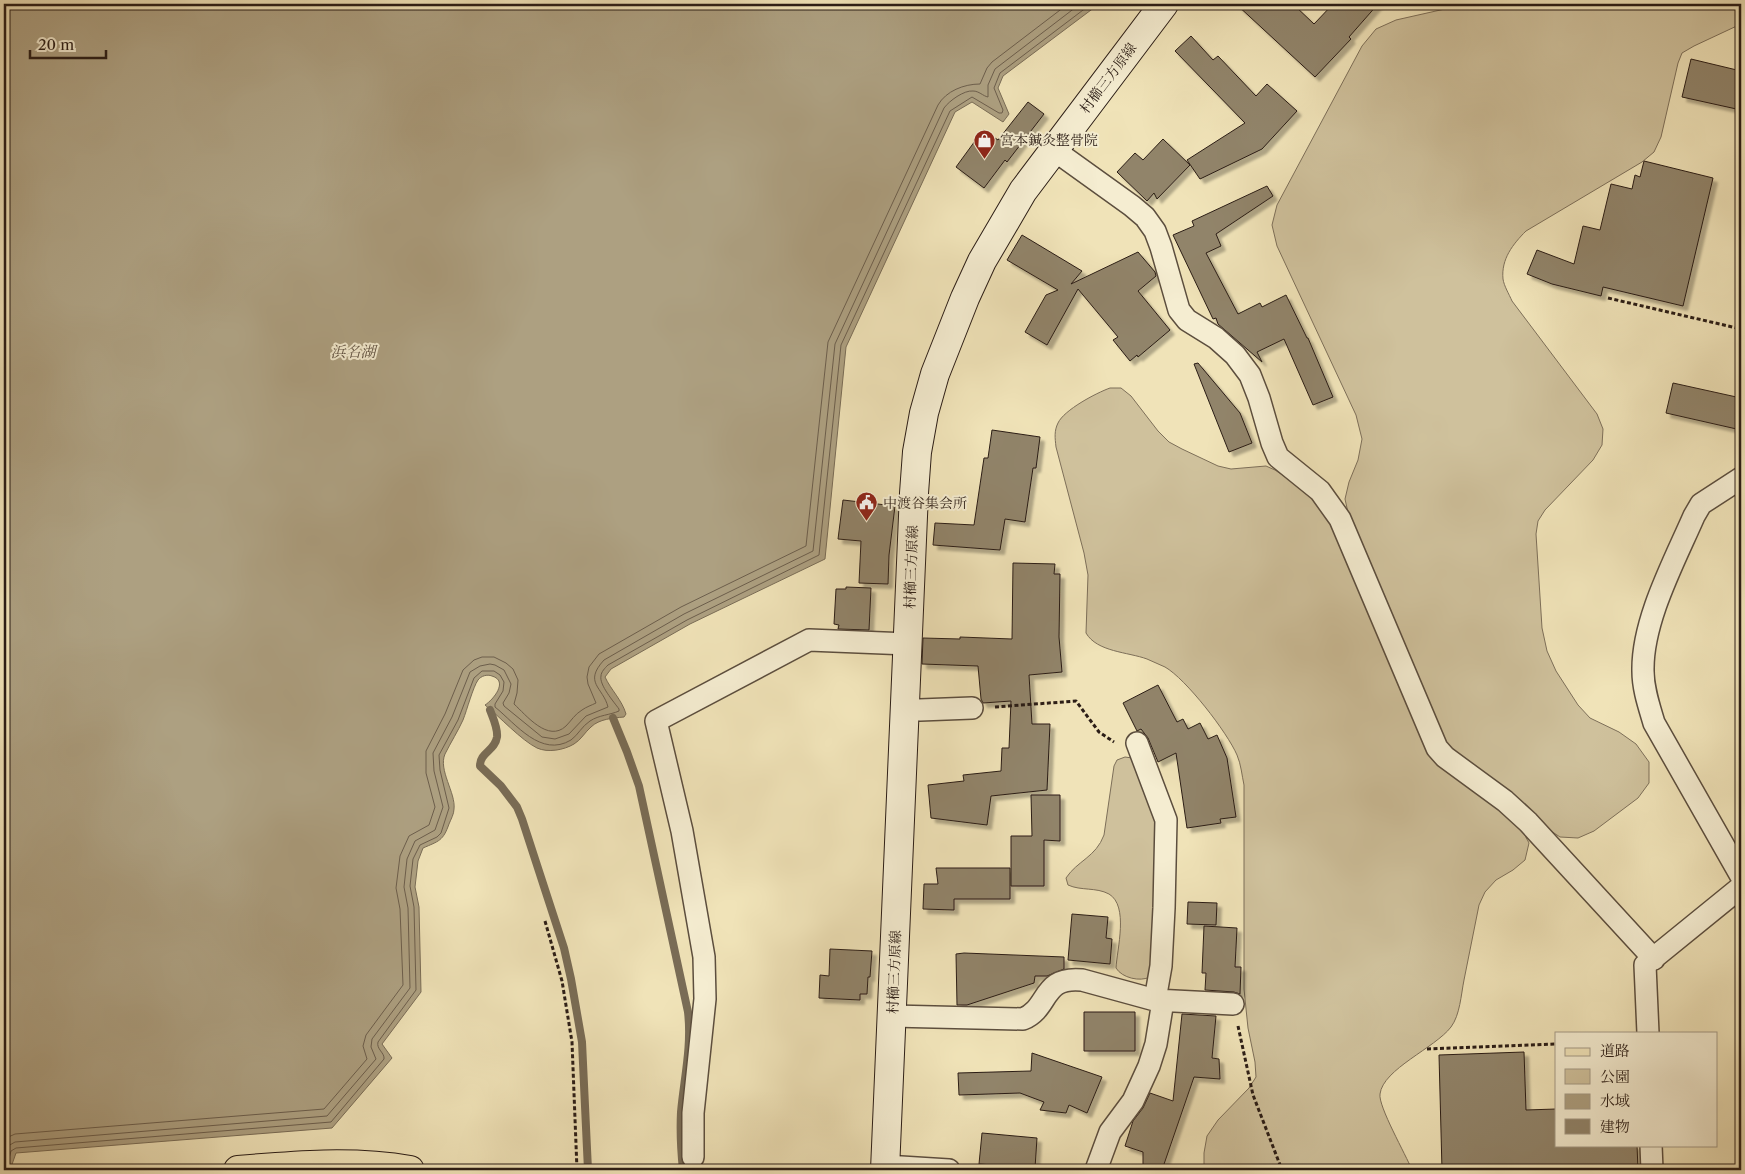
<svg xmlns="http://www.w3.org/2000/svg" width="1745" height="1174" font-family="'Libre Caslon Text','Noto Serif JP',serif">
  <defs>
    <filter id="shadow"><feDropShadow dx="4.5" dy="4.5" stdDeviation="1" flood-color="#0004"/></filter>
  </defs>
  <rect width="100%" height="100%" fill="#f0e3b8"/>
  <filter id="stains"><feTurbulence type="fractalNoise" baseFrequency=".004" numOctaves="4"/><feColorMatrix values="0 0 0 0 .2 0 0 0 0 .09 0 0 0 0 .02 0 0 0 .5 -.17"/></filter>
  <radialGradient id="worn" r=".72"><stop offset=".6" stop-color="#630" stop-opacity="0"/><stop offset="1" stop-color="#630" stop-opacity=".3"/></radialGradient>
  <!-- green -->
  <path fill="#cfc19c" stroke="#7d6f59" d="M 1467,4 L 1741,4 L 1741,24 L 1694,46 L 1682,53 L 1678,63 L 1661,137 L 1654,152 L 1642,162 L 1526,231 C 1513,244 1501,259 1503,279 C 1504,286 1509,294 1512,301 L 1597,414 L 1603,429 L 1602,445 L 1593,460 L 1545,510 L 1538,521 L 1536,534 L 1542,628 L 1547,651 L 1556,671 L 1578,705 L 1590,718 L 1619,732 L 1636,744 L 1649,762 L 1649,783 L 1638,798 L 1594,831 L 1578,838 L 1560,837 L 1545,827 L 1452,750 L 1446,742 L 1349,517 L 1345,499 L 1349,482 L 1358,460 L 1362,439 L 1356,415 L 1277,246 L 1272,225 L 1277,205 L 1362,46 L 1376,29 L 1396,20 Z
    M 1110,388 L 1121,388 L 1131,396 L 1158,431 L 1169,442 L 1182,449 L 1218,466 L 1231,469 L 1266,466 L 1275,470 L 1302,488 L 1314,498 L 1331,523 L 1423,741 L 1521,828 L 1529,843 L 1525,860 L 1513,870 L 1496,880 L 1485,892 L 1479,905 C 1474,930 1469,955 1464,980 C 1461,995 1460,1015 1451,1027 C 1435,1048 1383,1069 1380,1094 C 1378,1106 1406,1155 1412,1170 L 1204,1170 L 1204,1153 L 1207,1136 L 1218,1120 L 1249,1088 L 1256,1077 L 1255,1062 L 1248,1028 L 1244,989 L 1244,785 C 1242,776 1241,764 1237,755 C 1227,732 1186,679 1165,667 C 1159,664 1153,662 1147,659 C 1128,652 1097,652 1086,633 L 1088,575 L 1084,553 L 1056,447 C 1055,438 1054,431 1058,423 C 1064,410 1096,393 1110,388 Z
    M 1125,757 L 1132,758 L 1158,821 L 1150,977 C 1140,982 1122,978 1116,968 C 1117,949 1129,906 1109,894 C 1096,887 1081,891 1068,885 L 1066,878 C 1077,861 1096,857 1104,835 L 1114,766 L 1117,760 Z"/>
  <!-- water -->
  <path fill="#ada081" stroke="#796c56" d="M 4,4 L 1099,4 L 1003,76 L 998,88 L 1009,114 L 1003,122 L 972,102 L 955,112 L 846,347 L 825,559 L 690,624 L 611,669 L 605,677 C 611,690 622,700 626,714 L 624,717 C 613,718 599,719 591,727 C 585,732 581,740 574,744 C 564,750 548,753 537,748 C 521,740 500,717 485,705 C 493,700 509,681 492,676 C 487,674 481,676 478,680 C 473,687 467,710 463,720 C 458,731 451,742 445,754 C 438,770 456,793 454,809 C 454,814 451,819 449,824 C 443,841 439,841 423,848 L 418,861 L 415,887 L 419,907 L 421,992 L 382,1044 L 392,1058 L 332,1128 L 16,1153 L 10,1170 L 4,1170 Z"/>
  <g fill="none" stroke-linecap="round" stroke-linejoin="round">
    <!-- shore -->
    <path stroke="#6c5e4c" stroke-width="1" d="M 4,1139 L 15,1134 L 324,1109 L 367,1059 L 363,1046 L 366,1035 L 403,985 L 400,909 L 396,888 L 400,856 L 409,836 L 429,825 L 435,807 L 426,773 L 426,751 L 445,714 L 463,670 L 474,660 L 482,657 L 494,657 L 506,663 L 513,669 L 518,680 L 517,693 L 514,704 C 526,715 548,743 566,726 C 571,721 575,714 582,710 C 586,707 592,705 596,703 L 588,684 L 587,677 L 589,667 L 599,654 L 681,607 L 806,546 L 828,342 L 938,105 C 946,91 964,84 980,84 L 987,68 L 992,62 L 1068,4
      M 4,1154 L 8,1146 L 15,1142 L 327,1116 L 376,1059 L 371,1047 L 372,1039 L 410,988 L 408,908 L 404,887 L 407,859 L 415,841 L 435,830 L 443,807 L 434,771 L 433,753 L 452,717 L 470,672 L 480,666 L 490,664 L 495,665 L 504,670 L 511,684 L 509,693 L 503,703 L 504,706 L 542,737 L 555,739 L 569,734 L 586,716 L 608,707 C 603,687 583,683 604,660 L 684,614 L 813,551 L 835,344 L 944,108 C 949,101 964,90 973,91 C 979,91 983,96 988,97 L 988,85 L 995,69 L 1080,4
      M 6,1170 L 11,1151 L 16,1148 L 331,1122 L 384,1059 C 385,1053 376,1049 378,1042 L 416,990 L 414,907 L 410,886 L 413,859 L 420,845 L 437,837 L 441,833 L 449,808 L 440,770 L 439,755 L 458,720 L 474,678 L 482,671 L 494,671 L 500,675 L 504,682 L 503,691 L 495,704 L 495,707 C 516,724 541,758 571,740 C 578,735 582,726 590,721 C 599,715 610,715 619,711 L 619,709 C 614,702 599,685 601,676 C 601,672 605,668 608,665 L 687,620 L 819,555 L 841,345 L 950,111 L 972,97 L 999,113 L 1002,113 L 1003,110 L 994,88 L 1000,73 L 1091,4"/>
    <!-- stream -->
    <path stroke="#796c56" stroke-width="8" d="M 490,710 C 493,718 498,728 497,737 C 495,751 480,752 480,766 L 501,786 L 517,807 L 522,819 L 564,948 L 571,979 L 582,1042 L 588,1170
      M 613,718 L 627,752 L 639,786 L 688,1012 C 692,1046 684,1079 681,1112 C 680,1132 681,1151 683,1170"/>
  </g>
  <!-- building -->
  <path fill="#91846a" stroke="#2b1d16" filter="url(#shadow)" d="M 1236,4 L 1293,4 L 1314,24 L 1333,4 L 1378,4 L 1349,37 L 1351,39 L 1315,77 Z
    M 1191,36 L 1213,60 L 1218,56 L 1256,96 L 1267,84 L 1297,111 L 1262,149 L 1200,179 L 1187,160 L 1245,123 L 1175,51 Z
    M 1691,59 L 1741,71 L 1741,110 L 1682,97 Z
    M 1028,102 L 1044,114 L 1007,162 L 1005,160 L 984,188 L 956,167 L 983,130 L 998,140 Z
    M 1163,139 L 1190,165 L 1157,199 L 1154,193 L 1147,201 L 1117,172 L 1135,153 L 1143,160 Z
    M 1644,161 L 1713,178 L 1683,306 L 1603,287 L 1601,296 L 1552,284 L 1527,274 L 1537,250 L 1574,264 L 1583,226 L 1600,230 L 1611,184 L 1632,189 L 1635,175 L 1640,177 Z
    M 1267,186 L 1273,196 L 1216,234 L 1221,246 L 1206,253 L 1238,314 L 1260,303 L 1262,307 L 1286,295 L 1307,338 L 1308,338 L 1333,397 L 1313,405 L 1284,339 L 1257,352 L 1262,362 L 1218,324 L 1216,318 L 1213,319 L 1173,235 L 1194,226 L 1192,221 Z
    M 1022,235 L 1082,271 L 1071,284 L 1138,252 L 1155,272 L 1156,276 L 1138,291 L 1170,330 L 1138,357 L 1137,355 L 1130,361 L 1113,340 L 1118,337 L 1078,289 L 1047,345 L 1025,332 L 1046,295 L 1058,290 L 1007,260 Z
    M 1198,363 L 1240,413 L 1252,443 L 1229,452 L 1194,364 Z
    M 1673,383 L 1741,398 L 1741,430 L 1666,413 Z
    M 992,430 L 1040,437 L 1036,468 L 1033,468 L 1025,522 L 1005,519 L 1000,550 L 933,545 L 935,523 L 974,525 L 984,458 L 988,458 Z
    M 843,500 L 895,506 L 889,555 L 888,584 L 859,583 L 861,541 L 838,539 Z
    M 1013,563 L 1055,564 L 1054,574 L 1060,574 L 1059,637 L 1062,672 L 1029,675 L 1032,724 L 1050,724 L 1047,790 L 991,796 L 987,825 L 931,818 L 928,785 L 964,781 L 963,775 L 1001,771 L 1002,748 L 1009,748 L 1011,701 L 983,703 L 981,699 L 978,666 L 922,664 L 923,638 L 960,639 L 960,637 L 1012,639 Z
    M 846,587 L 871,588 L 869,630 L 838,629 L 839,625 L 834,624 L 836,589 L 846,589 Z
    M 1158,685 L 1177,722 L 1183,719 L 1188,729 L 1200,723 L 1208,739 L 1217,735 L 1227,758 L 1236,817 L 1220,819 L 1221,823 L 1187,828 L 1176,753 L 1158,762 L 1148,738 L 1141,729 L 1137,731 L 1123,703 Z
    M 1031,795 L 1060,795 L 1060,841 L 1044,840 L 1044,886 L 1011,886 L 1011,836 L 1032,836 Z
    M 936,868 L 1010,868 L 1010,899 L 954,899 L 954,910 L 923,909 L 924,884 L 938,884 Z
    M 1188,902 L 1217,903 L 1216,925 L 1187,924 Z
    M 1072,914 L 1108,917 L 1106,938 L 1112,939 L 1110,964 L 1068,960 Z
    M 1204,926 L 1237,928 L 1235,967 L 1241,967 L 1240,994 L 1234,992 L 1205,990 L 1206,973 L 1202,973 Z
    M 830,949 L 872,951 L 870,977 L 868,977 L 867,994 L 860,994 L 860,1000 L 819,998 L 820,975 L 829,976 Z
    M 964,953 L 1064,957 L 1064,969 L 1047,976 L 1035,976 L 1034,983 L 967,1005 L 957,1005 L 956,954 Z
    M 1084,1012 L 1135,1012 L 1135,1051 L 1084,1051 Z
    M 1182,1014 L 1216,1016 L 1212,1058 L 1219,1059 L 1220,1079 L 1194,1077 L 1162,1170 L 1143,1170 L 1143,1152 L 1125,1146 L 1133,1121 L 1143,1108 L 1150,1093 L 1173,1101 Z
    M 1524,1052 L 1526,1110 L 1556,1109 L 1556,1145 L 1637,1145 L 1638,1170 L 1442,1170 L 1439,1055 Z
    M 1032,1053 L 1102,1077 L 1087,1113 L 1069,1105 L 1066,1113 L 1040,1110 L 1044,1102 L 1020,1093 L 959,1095 L 958,1073 L 1031,1071 Z
    M 982,1133 L 1037,1138 L 1035,1168 L 979,1164 Z"/>
  <g fill="none" stroke-linecap="round" stroke-linejoin="round">
    <defs>
      <path id="minor" d="M 1054,150 L 1132,206 L 1145,217 L 1155,231 L 1161,247 L 1179,310 L 1187,320 L 1216,338 L 1235,355 L 1250,375 L 1259,398 L 1272,443 L 1278,457 L 1320,491 L 1340,519 L 1437,748 L 1445,757 L 1505,801 L 1528,822 L 1654,959
        M 1741,478 L 1701,504 L 1694,516 C 1674,562 1642,621 1643,671 C 1643,689 1649,706 1654,723 L 1741,876
        M 905,709 L 920,710 L 972,708
        M 1137,743 L 1166,820 L 1164,908 L 1161,966 L 1155,1000
        M 892,1016 L 1023,1019 C 1050,1008 1041,976 1082,980 L 1155,1000 L 1233,1004
        M 1648,1033 L 1645,965 L 1741,887
        M 1651,1145 L 1652,1170
        M 693,1157 L 693,1113 L 705,999 L 704,957 L 682,831 L 656,721 L 809,640 L 908,644
        M 885,1166 L 949,1170
        M 1096,1170 L 1110,1132 L 1133,1101 L 1149,1066 L 1156,1044 L 1163,1001"/>
      <path id="secondary" d="M 885,1170 L 914,493 L 917,452 L 924,413 L 935,374 L 965,298 L 982,261 L 1023,191 L 1164,4"/>
      <path id="primary" d="M 238,1170 C 295,1165 353,1160 410,1170"/>
    </defs>
    <!-- minor casing -->
    <use href="#minor" stroke="#5c4e3e" stroke-width="24"/>
    <!-- secondary casing -->
    <use href="#secondary" stroke="#2b1d16" stroke-width="30"/>
    <!-- primary casing -->
    <use href="#primary" stroke="#2b1d16" stroke-width="30"/>
    <!-- path -->
    <path stroke="#2b1d16" stroke-width="3" stroke-dasharray="4 2.5" stroke-linecap="butt" d="M 1608,298 L 1741,329
      M 995,707 L 1076,701 L 1099,732 L 1114,742
      M 545,921 L 562,981 L 572,1042 L 577,1170
      M 1238,1026 L 1253,1095 L 1282,1170
      M 1427,1049 L 1556,1044"/>
    <!-- minor -->
    <use href="#minor" stroke="#f5edd1" stroke-width="21"/>
    <!-- secondary -->
    <use href="#secondary" stroke="#f5edd1" stroke-width="28"/>
    <!-- primary -->
    <use href="#primary" stroke="#f0e3b8" stroke-width="28"/>
  </g>
  <!-- icons -->
  <defs>
    <symbol id="shop-pin" viewBox="-11 -11 22 30"><path d="M0 17L-7.5 6A9.5 9.5 0 1 1 7.5 6Z" fill="#8f2418" stroke="#f5edd1"/><path d="M-5-2.5h2.3a2.7 3.5 0 0 1 5.4 0H5L5.5 6h-11ZM-1.5-2.5h3a1.5 2.3 0 0 0-3 0Z" fill="#fff"/></symbol>
    <symbol id="civic-pin" viewBox="-11 -11 22 30"><path d="M0 17L-7.5 6A9.5 9.5 0 1 1 7.5 6Z" fill="#8f2418" stroke="#f5edd1"/><path d="M-.6-6.5H3V-4.5H.6V-3L4-1V1h2V6H-6V1h2V-1L-.6-3ZM-1.2 2.5V6h2.4V2.5Z" fill="#fff"/></symbol>
  </defs>
  <g fill-rule="evenodd">
    <use href="#shop-pin" x="972" y="128" width="25" height="34"/>
    <use href="#civic-pin" x="854" y="490" width="25" height="34"/>
  </g>
  <g text-anchor="middle" stroke-width="4" stroke-linejoin="round" paint-order="stroke">
    <!-- street labels -->
    <g font-size="14" fill="#2b1d16" stroke="#f5edd1">
      <text transform="translate(1108 78) rotate(-53)" y="5">村櫛三方原線</text>
      <text transform="translate(911 567) rotate(-88)" y="5">村櫛三方原線</text>
      <text transform="translate(894 972) rotate(-88)" y="5">村櫛三方原線</text>
    </g>
    <!-- poi labels -->
    <g font-size="14" fill="#2b1d16" stroke="#f5edd1" text-anchor="start">
      <text x="1000" y="145">宮本鍼灸整骨院</text>
      <text x="883" y="508">中渡谷集会所</text>
    </g>
    <!-- water labels -->
    <g font-size="15" font-style="italic" fill="#5f5141" stroke="#f5edd1">
      <text x="353" y="357">浜名湖</text>
    </g>
  </g>
  <!-- margin -->
  <rect width="1745" height="1174" fill="none" stroke="#f0e3b8" stroke-width="20"/>
  <rect x="5" y="5" width="1735" height="1164" fill="none" stroke="#2b1d16" stroke-width="2.5"/>
  <rect x="10" y="10" width="1725" height="1154" fill="none" stroke="#2b1d16"/>
  <!-- legend -->
  <rect x="1555" y="1032" width="162" height="115" fill="#f5edd1" stroke="#a49a86"/>
  <rect x="1565" y="1048" width="25" height="8" fill="#f0e3b8" stroke="#a49a86"/>
  <text x="1600" y="1056" font-size="15" fill="#2b1d16">道路</text>
  <rect x="1565" y="1069" width="25" height="15" fill="#cfc19c" stroke="#a49a86"/>
  <text x="1600" y="1082" font-size="15" fill="#2b1d16">公園</text>
  <rect x="1565" y="1094" width="25" height="15" fill="#ada081" stroke="#a49a86"/>
  <text x="1600" y="1106" font-size="15" fill="#2b1d16">水域</text>
  <rect x="1565" y="1119" width="25" height="15" fill="#91846a" stroke="#a49a86"/>
  <text x="1600" y="1132" font-size="15" fill="#2b1d16">建物</text>
  <!-- scale -->
  <path d="M30 50v8h76v-8" fill="none" stroke="#2b1d16" stroke-width="2.5"/>
  <text x="38" y="50" font-size="15" fill="#2b1d16" stroke="#f5edd1" stroke-width="4" paint-order="stroke">20 m</text>
  <rect width="100%" height="100%" filter="url(#stains)"/>
  <rect width="100%" height="100%" fill="url(#worn)"/>
</svg>
